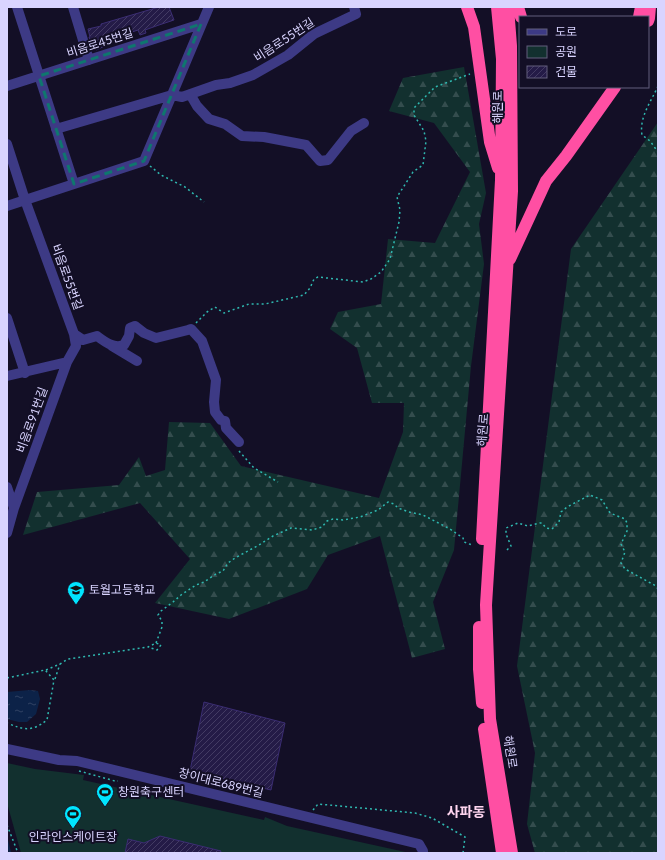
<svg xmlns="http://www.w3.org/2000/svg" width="665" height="860" font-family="Lato,'Noto Sans KR',sans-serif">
  <defs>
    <pattern id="forest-firs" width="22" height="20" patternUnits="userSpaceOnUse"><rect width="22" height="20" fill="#12302f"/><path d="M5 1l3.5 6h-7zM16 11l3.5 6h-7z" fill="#344d4e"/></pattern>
    <pattern id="water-ripples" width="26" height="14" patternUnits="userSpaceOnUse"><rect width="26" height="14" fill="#0c2248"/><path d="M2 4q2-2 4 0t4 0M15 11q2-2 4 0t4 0" fill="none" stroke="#2f4163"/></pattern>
    <pattern id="building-hatch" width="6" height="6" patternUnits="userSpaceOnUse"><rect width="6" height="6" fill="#241b47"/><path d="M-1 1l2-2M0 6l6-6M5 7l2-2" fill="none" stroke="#433b63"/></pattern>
  </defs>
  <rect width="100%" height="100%" fill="#130f26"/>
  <!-- forest -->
  <path fill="url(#forest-firs)" d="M 464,67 L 486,193 L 479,224 L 484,264 L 471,366 L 454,550 L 433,602 L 445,649 L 412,658 L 380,536 L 328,555 L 307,589 L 229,619 L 155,603 L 190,559 L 140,503 L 23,535 L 37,492 L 119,485 L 139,457 L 146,476 L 165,470 L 169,422 L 210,423 L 241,466 L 379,498 L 403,432 L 404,403 L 372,403 L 357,348 L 330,329 L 338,312 L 381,304 L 388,239 L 435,243 L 470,172 L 434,123 L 389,111 L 403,78 Z
    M 658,122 L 658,853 L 535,853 L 527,824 L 535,753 L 517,666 L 571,249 Z"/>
  <!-- park -->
  <path fill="#12302f" d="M 7,763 L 35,769 L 84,775 L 83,780 L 264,820 L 265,817 L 287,826 L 410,853 L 21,853 L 7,803 Z"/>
  <!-- water -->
  <path fill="url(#water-ripples)" d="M 30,690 L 38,691 L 40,699 L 36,714 L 27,722 L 19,722 L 7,719 L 7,692 Z"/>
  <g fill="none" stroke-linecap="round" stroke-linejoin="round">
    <!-- stream -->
    <path stroke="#0c2248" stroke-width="2.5" d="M 7,841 L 10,853"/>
  </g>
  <!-- building -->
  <path fill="url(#building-hatch)" stroke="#3b2d73" d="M 159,7 L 169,7 L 174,20 L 159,25 L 145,30 L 146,33 L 140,35 L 138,30 L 132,32 L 131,28 L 116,34 L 118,40 L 104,43 L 105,46 L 96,50 L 92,46 L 89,37 L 90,37 L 88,29 L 101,26 L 101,24 Z
    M 204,702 L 285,723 L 271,790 L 190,771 Z
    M 160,836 L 221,851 L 220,853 L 125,853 L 128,839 L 144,843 Z"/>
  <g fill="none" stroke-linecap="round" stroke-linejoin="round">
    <!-- path -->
    <path stroke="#2fb8b0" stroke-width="1.5" stroke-dasharray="2 3" stroke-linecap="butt" d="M 658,86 C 651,102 639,117 642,135 L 650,141 L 658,152
      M 150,166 L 161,175 L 185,187 L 204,202
      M 196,323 L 207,312 L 215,307 L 224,313 L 249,304 L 265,304 L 304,295 L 310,288 L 314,279 L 318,277 L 363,282 L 371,279 L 381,272 L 390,259 L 399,222 L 400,210 L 397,197 L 413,172 L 423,165 L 426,141 L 424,131 L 414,115 L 414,108 L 435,87 L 470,74
      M 239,451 L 254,468 L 278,482
      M 507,550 L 511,546 L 506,534 L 506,528 L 518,523 L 528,526 L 540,523 L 542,523 L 546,528 L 552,529 L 559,522 L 561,512 L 567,507 L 590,495 L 602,500 L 610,513 L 625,519 L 627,523 L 627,531 L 621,544 L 625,552 L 621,563 L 625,569 L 656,586 L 658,589
      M 156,643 L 162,627 L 162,621 L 158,615 L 161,611 L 173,602 L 181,595 L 196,585 L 204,582 L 216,574 L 223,571 L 228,563 L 235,558 L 259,545 L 273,536 L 291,528 L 312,530 L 322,527 L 327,521 L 333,519 L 343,520 L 360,517 L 378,510 L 388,502 L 394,504 L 398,508 L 409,512 L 423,515 L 450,529 L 463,538 L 464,542 L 472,545
      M 46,670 L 60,664 L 68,659 L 148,647 L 156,643 L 161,645 L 157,650 L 148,647
      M 7,678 L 45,670 L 54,680 L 47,720 C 32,732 24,730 7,723
      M 55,679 L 60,664
      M 79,771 L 115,781 L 118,781
      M 313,810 L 318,804 L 415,813 L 432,818 L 465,837 L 463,853
      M 7,825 L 18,853"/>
    <!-- minor -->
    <path stroke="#3d3a85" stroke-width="10" d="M 17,7 L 74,184
      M 73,7 L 89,60
      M 7,86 L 201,24
      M 190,94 L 197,106 L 209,119 L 225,124 L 242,136 L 264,137 L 306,145 L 320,161 L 328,160 L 351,131 L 364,123
      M 56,129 L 172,95 L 182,97 L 216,85 L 230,83 L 253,75 L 288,55 L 314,34 L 356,14 L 354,7
      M 7,144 L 25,200 L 74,334 L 76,346 L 67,362 L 14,508 L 7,533
      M 7,206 L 144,161 L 209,7
      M 7,318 L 25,373
      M 74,334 L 83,340 L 97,336 C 105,342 114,349 124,345 L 129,336 L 130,328 L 135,326 L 144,333 L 156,338 L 188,330 L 191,329 L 202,341 L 216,380 L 214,402 L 215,412 L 221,420 L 225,421 L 226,428 L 239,442
      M 112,346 L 137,361
      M 7,376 L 67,362
      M 7,487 L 14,508
      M 7,749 L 59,760 L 77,761 L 419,844 L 423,851 L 423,853"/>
    <!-- highway -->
    <path stroke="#ff4fa3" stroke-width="12" d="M 467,7 L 474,27 L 490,142 L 498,168
      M 508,7 L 511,46 L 512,191 L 486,605 L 490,719 L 512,853
      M 518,7 L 521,17
      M 639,17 L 641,7
      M 648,21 L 649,18 L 650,7
      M 510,259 L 546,181 L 566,156 L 615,87
      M 482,539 L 501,180 L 502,59 L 497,7
      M 479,627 L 479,669 L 482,703
      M 484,729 L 502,853"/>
  </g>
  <!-- marked area -->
  <path fill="none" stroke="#0f766e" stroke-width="3" stroke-dasharray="8 5" stroke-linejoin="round" d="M 201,24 L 144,161 L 74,184 L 39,76 Z"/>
  <!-- icons -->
  <defs>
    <symbol id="school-pin" viewBox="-11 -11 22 30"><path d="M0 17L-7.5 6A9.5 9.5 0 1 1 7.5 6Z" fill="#00e5ff" stroke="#130f26"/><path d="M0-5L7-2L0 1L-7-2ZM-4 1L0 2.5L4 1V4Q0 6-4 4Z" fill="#111"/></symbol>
    <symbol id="stadium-pin" viewBox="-11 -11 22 30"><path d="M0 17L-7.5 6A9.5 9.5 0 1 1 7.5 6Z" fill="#00e5ff" stroke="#130f26"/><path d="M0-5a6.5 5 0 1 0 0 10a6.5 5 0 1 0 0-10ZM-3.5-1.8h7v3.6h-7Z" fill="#111"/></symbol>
  </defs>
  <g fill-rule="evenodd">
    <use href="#school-pin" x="66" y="580" width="20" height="27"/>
    <use href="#stadium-pin" x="95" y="782" width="20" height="27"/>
    <use href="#stadium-pin" x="63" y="804" width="20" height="27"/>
  </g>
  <g text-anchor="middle" stroke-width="4" stroke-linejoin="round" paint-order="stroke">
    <!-- street labels -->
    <g font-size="12" fill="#d9d4ff" stroke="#130f26">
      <text transform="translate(284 40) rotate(-33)" y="4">비음로55번길</text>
      <text transform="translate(100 43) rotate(-18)" y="4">비음로45번길</text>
      <text transform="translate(498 107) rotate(-90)" y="4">해원로</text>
      <text transform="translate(67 277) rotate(70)" y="4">비음로55번길</text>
      <text transform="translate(32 420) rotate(-70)" y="4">비음로91번길</text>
      <text transform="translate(483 430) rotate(-86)" y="4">해원로</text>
      <text transform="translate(510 752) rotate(81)" y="4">해원로</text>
      <text transform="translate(221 783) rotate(14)" y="4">창이대로689번길</text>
    </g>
    <!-- poi labels -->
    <g font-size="12" fill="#d9d4ff" stroke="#130f26" text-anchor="start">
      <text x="89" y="594">토월고등학교</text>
      <text x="118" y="796">창원축구센터</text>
      <text x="73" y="841" text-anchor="middle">인라인스케이트장</text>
    </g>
    <!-- quarter labels -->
    <g font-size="14" font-weight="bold" fill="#ffd6f0" stroke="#130f26">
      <text x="466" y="817">사파동</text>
    </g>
  </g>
  <!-- border -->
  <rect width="665" height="860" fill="none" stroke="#d9d4ff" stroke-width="16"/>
  <!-- legend -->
  <rect x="519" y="16" width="130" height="72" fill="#130f26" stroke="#625e7d"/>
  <rect x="527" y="29" width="20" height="6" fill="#3d3a85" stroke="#625e7d"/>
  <text x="555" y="36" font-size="12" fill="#d9d4ff">도로</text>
  <rect x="527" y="46" width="20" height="12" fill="#12302f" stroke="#625e7d"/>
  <text x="555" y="56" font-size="12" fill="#d9d4ff">공원</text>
  <rect x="527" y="66" width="20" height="12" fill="url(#building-hatch)" stroke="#625e7d"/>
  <text x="555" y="76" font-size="12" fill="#d9d4ff">건물</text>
</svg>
